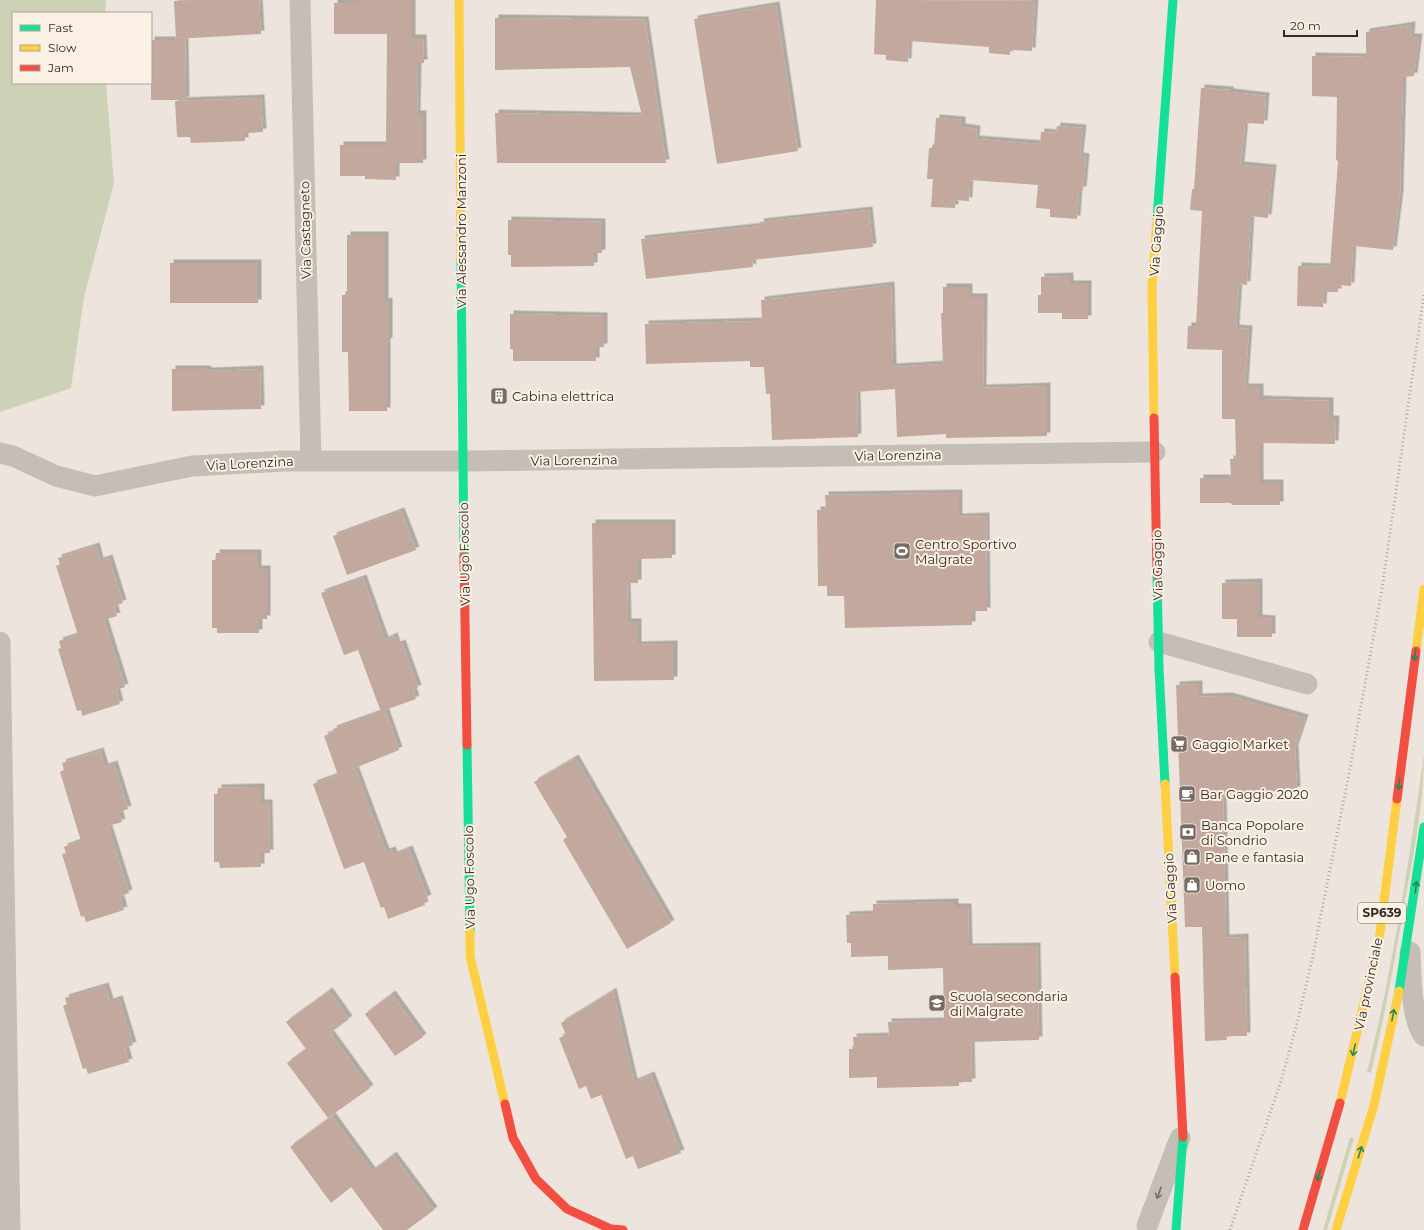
<svg xmlns="http://www.w3.org/2000/svg" width="1424" height="1230" font-family="Montserrat,sans-serif">
  <defs>
    <filter id="shadow"><feDropShadow dx="3.5" dy="-3.5" stdDeviation="0" flood-color="#0004"/></filter>
  </defs>
  <rect width="100%" height="100%" fill="#ede5dd"/>
  <!-- green -->
  <path fill="#cdd2b6" d="M 0,0 L 106,0 L 105,13 L 13,13 L 13,83 L 106,83 L 114,183 L 84,297 L 71,388 L 0,412 Z
    M 1424,754 C 1424,803 1414,852 1405,901 C 1395,958 1385,1016 1371,1073 L 1367,1072 C 1393,967 1409,861 1424,754 Z
    M 1350,1137 L 1354,1138 L 1327,1230 L 1323,1230 Z"/>
  <!-- building -->
  <path fill="#c2a89d" filter="url(#shadow)" d="M 194,0 L 259,0 L 261,34 L 176,39 L 174,1 Z
    M 359,0 L 412,0 L 412,38 L 423,38 L 424,63 L 418,63 L 417,114 L 423,114 L 423,163 L 396,163 L 396,180 L 365,179 L 365,176 L 340,176 L 340,145 L 386,145 L 387,34 L 334,34 L 334,3 L 359,3 Z
    M 876,0 L 1035,1 L 1032,51 L 1010,50 L 1010,55 L 989,53 L 989,47 L 909,41 L 908,62 L 886,60 L 886,55 L 874,54 Z
    M 776,5 L 798,151 L 717,164 L 694,19 Z
    M 495,18 L 645,20 L 666,163 L 497,163 L 495,113 L 642,116 L 630,67 L 495,70 Z
    M 1412,25 L 1411,37 L 1419,37 L 1414,76 L 1403,77 L 1400,194 L 1393,250 L 1353,246 L 1351,286 L 1338,285 L 1338,292 L 1324,292 L 1323,307 L 1297,306 L 1298,266 L 1330,267 L 1338,161 L 1336,160 L 1337,97 L 1312,96 L 1312,56 L 1366,57 L 1366,32 Z
    M 151,40 L 185,40 L 186,100 L 151,100 Z
    M 1201,88 L 1230,90 L 1230,92 L 1266,96 L 1264,124 L 1245,123 L 1241,165 L 1273,168 L 1268,218 L 1251,216 L 1247,285 L 1239,284 L 1236,328 L 1249,329 L 1245,387 L 1260,387 L 1260,399 L 1330,401 L 1330,419 L 1336,419 L 1335,444 L 1260,443 L 1260,483 L 1280,483 L 1280,505 L 1232,505 L 1231,503 L 1200,503 L 1200,478 L 1231,478 L 1230,459 L 1236,459 L 1235,419 L 1222,419 L 1222,350 L 1187,349 L 1188,326 L 1196,326 L 1202,211 L 1190,210 L 1192,189 L 1194,189 Z
    M 261,98 L 263,132 L 245,133 L 245,141 L 191,143 L 190,137 L 177,137 L 175,101 Z
    M 936,118 L 962,120 L 962,127 L 977,129 L 976,139 L 1040,144 L 1041,132 L 1056,133 L 1057,126 L 1083,128 L 1080,156 L 1086,157 L 1083,190 L 1079,190 L 1077,219 L 1050,217 L 1050,209 L 1036,208 L 1038,185 L 970,180 L 969,201 L 955,200 L 955,208 L 931,207 L 933,179 L 927,179 L 929,148 L 934,148 Z
    M 869,210 L 873,247 L 752,260 L 753,267 L 646,279 L 641,239 L 761,226 L 760,222 Z
    M 508,220 L 602,222 L 602,253 L 594,253 L 594,266 L 511,267 L 511,255 L 508,255 Z
    M 347,235 L 385,235 L 385,302 L 389,301 L 389,341 L 387,342 L 387,411 L 349,411 L 348,352 L 342,352 L 342,295 L 347,295 Z
    M 170,263 L 258,263 L 258,303 L 170,303 Z
    M 1070,276 L 1070,284 L 1088,284 L 1088,319 L 1062,319 L 1062,313 L 1038,313 L 1038,295 L 1041,295 L 1041,277 Z
    M 891,285 L 893,367 L 943,364 L 941,313 L 943,313 L 943,287 L 969,287 L 969,297 L 984,297 L 983,388 L 1047,386 L 1047,436 L 946,438 L 946,434 L 897,437 L 895,389 L 857,392 L 858,437 L 772,440 L 770,394 L 766,394 L 764,367 L 750,367 L 750,361 L 646,364 L 645,324 L 762,321 L 761,300 Z
    M 510,314 L 604,316 L 604,347 L 596,347 L 596,361 L 513,361 L 513,349 L 510,349 Z
    M 172,369 L 206,369 L 209,371 L 260,369 L 261,409 L 172,411 Z
    M 959,493 L 959,517 L 986,516 L 987,611 L 972,611 L 972,625 L 845,628 L 844,596 L 827,596 L 827,586 L 818,586 L 817,510 L 826,510 L 825,495 Z
    M 401,511 L 416,550 L 347,575 L 333,536 Z
    M 592,523 L 672,523 L 672,558 L 638,559 L 638,583 L 627,583 L 628,622 L 638,622 L 638,645 L 674,644 L 674,680 L 594,681 Z
    M 96,546 L 100,561 L 109,558 L 123,603 L 114,606 L 117,616 L 104,620 L 125,687 L 116,690 L 120,704 L 82,716 L 81,710 L 77,711 L 58,649 L 61,648 L 59,641 L 78,635 L 56,566 L 60,564 L 58,558 Z
    M 216,553 L 258,553 L 258,569 L 267,569 L 267,619 L 259,619 L 259,633 L 217,633 L 217,628 L 212,628 L 212,560 L 216,560 Z
    M 363,578 L 385,640 L 394,636 L 397,645 L 402,643 L 418,688 L 413,690 L 416,699 L 385,710 L 399,750 L 338,775 L 324,736 L 334,732 L 333,729 L 381,712 L 358,650 L 344,655 L 321,593 Z
    M 1259,582 L 1259,618 L 1272,619 L 1272,637 L 1237,637 L 1237,619 L 1222,619 L 1222,583 Z
    M 1199,684 L 1199,697 L 1229,696 L 1305,718 L 1295,748 L 1297,790 L 1223,794 L 1226,938 L 1245,937 L 1247,1036 L 1226,1036 L 1227,1040 L 1205,1041 L 1202,927 L 1185,927 L 1176,685 Z
    M 100,751 L 105,767 L 114,764 L 128,809 L 119,812 L 122,822 L 108,826 L 129,893 L 120,896 L 124,910 L 86,922 L 84,916 L 81,917 L 62,854 L 66,853 L 64,847 L 81,841 L 60,772 L 64,770 L 62,763 Z
    M 575,758 L 671,923 L 627,949 L 563,840 L 567,837 L 534,782 Z
    M 355,769 L 386,852 L 392,850 L 394,855 L 409,849 L 428,898 L 423,900 L 425,905 L 388,919 L 384,907 L 381,908 L 364,862 L 344,869 L 313,784 Z
    M 261,787 L 261,803 L 269,803 L 270,853 L 261,853 L 261,867 L 220,868 L 219,862 L 214,862 L 214,794 L 218,794 L 218,788 Z
    M 955,902 L 955,907 L 968,907 L 969,947 L 1037,946 L 1039,1040 L 971,1042 L 972,1082 L 959,1082 L 959,1086 L 877,1088 L 877,1077 L 849,1078 L 849,1049 L 854,1049 L 853,1037 L 889,1036 L 888,1022 L 944,1021 L 943,968 L 888,970 L 888,956 L 851,957 L 851,943 L 847,943 L 846,915 L 873,914 L 873,904 Z
    M 105,986 L 110,1002 L 119,999 L 133,1045 L 125,1048 L 129,1062 L 88,1074 L 86,1068 L 83,1069 L 63,1006 L 67,1004 L 65,998 Z
    M 329,991 L 349,1019 L 330,1033 L 370,1088 L 328,1118 L 287,1063 L 306,1049 L 286,1022 Z
    M 613,991 L 634,1082 L 651,1075 L 681,1153 L 638,1169 L 633,1156 L 626,1159 L 601,1095 L 591,1099 L 586,1086 L 579,1089 L 559,1038 L 566,1035 L 561,1023 Z
    M 392,994 L 423,1037 L 395,1056 L 365,1014 Z
    M 332,1116 L 372,1171 L 393,1155 L 434,1210 L 407,1230 L 383,1230 L 351,1187 L 331,1203 L 290,1147 Z"/>
  <g fill="none" stroke-linecap="round" stroke-linejoin="round">
    <!-- street -->
    <path stroke="#c5beb7" stroke-width="21" d="M 300,0 L 311,460
      M 0,453 L 13,456 L 56,476 L 95,486 L 192,466 L 285,461 L 463,461 L 1155,452
      M 0,642 L 10,1230
      M 1159,642 L 1307,684
      M 1410,952 C 1411,973 1411,1020 1424,1036
      M 1147,1226 L 1180,1138"/>
    <!-- fast -->
    <path stroke="#16e098" stroke-width="9" d="M 1157,218 L 1173,0
      M 461,260 L 464,557
      M 1157,575 L 1159,669 L 1165,784
      M 467,745 L 470,932
      M 1399,991 L 1424,827
      M 1176,1230 L 1183,1137"/>
    <!-- slow -->
    <path stroke="#ffcf43" stroke-width="9" d="M 459,0 L 461,260
      M 1154,418 L 1152,287 L 1157,218
      M 1416,651 L 1424,589
      M 1165,784 L 1175,977
      M 470,932 L 470,956 L 505,1104
      M 1340,1103 L 1379,940 L 1397,799
      M 1336,1230 L 1374,1105 L 1399,991"/>
    <!-- jam -->
    <path stroke="#f24e42" stroke-width="9" d="M 1154,418 L 1157,575
      M 464,557 L 467,745
      M 1397,799 L 1416,651
      M 1175,977 L 1183,1137
      M 505,1104 L 513,1138 L 536,1179 L 567,1209 L 611,1229 L 623,1230
      M 1303,1230 L 1340,1103"/>
    <!-- rail -->
    <path stroke="#ada6a1" stroke-width="3" stroke-dasharray="1 3" stroke-linecap="butt" d="M 1230,1230 L 1281,1081 L 1297,1023 L 1312,960 L 1348,779 L 1382,589 L 1424,294"/>
  </g>
  <!-- one-way arrows -->
  <defs><path id="oneway-shaft" d="M-6 0H5M1.5-3L5.5 0L1.5 3" fill="none" stroke-width="1.6" stroke-linecap="round" stroke-linejoin="round"/></defs>
  <g stroke="#26865e">
    <use href="#oneway-shaft" transform="translate(1415 655) rotate(97)"/>
    <use href="#oneway-shaft" transform="translate(1399 784) rotate(97)"/>
    <use href="#oneway-shaft" transform="translate(1416 887) rotate(-82)"/>
    <use href="#oneway-shaft" transform="translate(1393 1015) rotate(-79)"/>
    <use href="#oneway-shaft" transform="translate(1354 1050) rotate(103)"/>
    <use href="#oneway-shaft" transform="translate(1360 1152) rotate(-73)"/>
    <use href="#oneway-shaft" transform="translate(1319 1175) rotate(106)"/>
  </g>
  <use stroke="#766d67" href="#oneway-shaft" transform="translate(1159 1193) rotate(110)"/>
  <!-- icons -->
  <defs>
    <symbol id="building-square" viewBox="-11 -11 22 22"><rect x="-9" y="-9" width="18" height="18" rx="4" fill="#766c65" stroke="#faf0e3"/><path d="M-4-6H4V6H1V3H-1V6H-4ZM-2.5-4.3h1.7v1.8h-1.7ZM.8-4.3h1.7v1.8H.8ZM-2.5-1h1.7V.8h-1.7ZM.8-1h1.7V.8H.8Z" fill="#fff"/></symbol>
    <symbol id="stadium-square" viewBox="-11 -11 22 22"><rect x="-9" y="-9" width="18" height="18" rx="4" fill="#766c65" stroke="#faf0e3"/><path d="M0-5a6.5 5 0 1 0 0 10a6.5 5 0 1 0 0-10ZM-3.5-1.8h7v3.6h-7Z" fill="#fff"/></symbol>
    <symbol id="supermarket-square" viewBox="-11 -11 22 22"><rect x="-9" y="-9" width="18" height="18" rx="4" fill="#766c65" stroke="#faf0e3"/><path d="M-6-5.5h2.5l.6 2H6L4.5 2H-2.5L-4.4-4H-6ZM-1.5 3.2a1.3 1.3 0 1 0 .1 0ZM3 3.2a1.3 1.3 0 1 0 .1 0Z" fill="#fff"/></symbol>
    <symbol id="cafe-square" viewBox="-11 -11 22 22"><rect x="-9" y="-9" width="18" height="18" rx="4" fill="#766c65" stroke="#faf0e3"/><path d="M-5.5-4.5H6V0H3Q3 3.5 0 3.5H-2.5Q-5.5 3.5-5.5 0ZM3-3.2v2h1.7v-2ZM-6 4.5H4V6H-6Z" fill="#fff"/></symbol>
    <symbol id="bank-square" viewBox="-11 -11 22 22"><rect x="-9" y="-9" width="18" height="18" rx="4" fill="#766c65" stroke="#faf0e3"/><path d="M-6-4H6V4H-6ZM0-2.3a2.3 2.3 0 1 0 0 4.6a2.3 2.3 0 1 0 0-4.6Z" fill="#fff"/></symbol>
    <symbol id="shop-square" viewBox="-11 -11 22 22"><rect x="-9" y="-9" width="18" height="18" rx="4" fill="#766c65" stroke="#faf0e3"/><path d="M-5-2.5h2.3a2.7 3.5 0 0 1 5.4 0H5L5.5 6h-11ZM-1.5-2.5h3a1.5 2.3 0 0 0-3 0Z" fill="#fff"/></symbol>
    <symbol id="school-square" viewBox="-11 -11 22 22"><rect x="-9" y="-9" width="18" height="18" rx="4" fill="#766c65" stroke="#faf0e3"/><path d="M0-5L7-2L0 1L-7-2ZM-4 1L0 2.5L4 1V4Q0 6-4 4Z" fill="#fff"/></symbol>
  </defs>
  <g fill-rule="evenodd">
    <use href="#building-square" x="489" y="386" width="20" height="20"/>
    <use href="#stadium-square" x="892" y="541" width="20" height="20"/>
    <use href="#supermarket-square" x="1169" y="734" width="20" height="20"/>
    <use href="#cafe-square" x="1177" y="784" width="20" height="20"/>
    <use href="#bank-square" x="1178" y="822" width="20" height="20"/>
    <use href="#shop-square" x="1182" y="847" width="20" height="20"/>
    <use href="#shop-square" x="1182" y="875" width="20" height="20"/>
    <use href="#school-square" x="927" y="993" width="20" height="20"/>
  </g>
  <g text-anchor="middle" stroke-width="4" stroke-linejoin="round" paint-order="stroke">
    <!-- shield labels -->
    <rect fill="#faf0e3" stroke="#71665e" stroke-width="1" x="1358" y="903" width="48" height="20" rx="3"/>
    <g font-size="12" font-weight="bold" fill="#362b25">
      <text x="1382" y="917">SP639</text>
    </g>
    <!-- street labels -->
    <g font-size="13" fill="#362b25" stroke="#faf0e3">
      <text transform="translate(305 230) rotate(-91)" y="5">Via Castagneto</text>
      <text transform="translate(461 231) rotate(-90)" y="5">Via Alessandro Manzoni</text>
      <text transform="translate(1156 241) rotate(-86)" y="5">Via Gaggio</text>
      <text transform="translate(898 455) rotate(-1)" y="5">Via Lorenzina</text>
      <text transform="translate(574 460) rotate(-1)" y="5">Via Lorenzina</text>
      <text transform="translate(250 463) rotate(-3)" y="5">Via Lorenzina</text>
      <text transform="translate(464 554) rotate(-91)" y="5">Via Ugo Foscolo</text>
      <text transform="translate(1157 565) rotate(-91)" y="5">Via Gaggio</text>
      <text transform="translate(469 877) rotate(-91)" y="5">Via Ugo Foscolo</text>
      <text transform="translate(1170 888) rotate(-93)" y="5">Via Gaggio</text>
      <text transform="translate(1368 984) rotate(-78)" y="5">Via provinciale</text>
    </g>
    <!-- poi labels -->
    <g font-size="13" fill="#362b25" stroke="#faf0e3" text-anchor="start">
      <text x="512" y="401">Cabina elettrica</text>
      <text x="915" y="549">Centro Sportivo<tspan x="915" dy="15">Malgrate</tspan></text>
      <text x="1192" y="749">Gaggio Market</text>
      <text x="1200" y="799">Bar Gaggio 2020</text>
      <text x="1201" y="830">Banca Popolare<tspan x="1201" dy="15">di Sondrio</tspan></text>
      <text x="1205" y="862">Pane e fantasia</text>
      <text x="1205" y="890">Uomo</text>
      <text x="950" y="1001">Scuola secondaria<tspan x="950" dy="15">di Malgrate</tspan></text>
    </g>
  </g>
  <!-- legend -->
  <rect x="12" y="12" width="140" height="72" fill="#faf0e3" stroke="#aca197"/>
  <rect x="20" y="25" width="20" height="6" fill="#16e098" stroke="#aca197"/>
  <text x="48" y="32" font-size="12" fill="#362b25">Fast</text>
  <rect x="20" y="45" width="20" height="6" fill="#ffcf43" stroke="#aca197"/>
  <text x="48" y="52" font-size="12" fill="#362b25">Slow</text>
  <rect x="20" y="65" width="20" height="6" fill="#f24e42" stroke="#aca197"/>
  <text x="48" y="72" font-size="12" fill="#362b25">Jam</text>
  <!-- scale -->
  <path d="M1284 30v6h73v-6" fill="none" stroke="#362b25" stroke-width="2"/>
  <text x="1290" y="30" font-size="12" fill="#362b25" stroke="#faf0e3" stroke-width="3" paint-order="stroke">20 m</text>
</svg>
